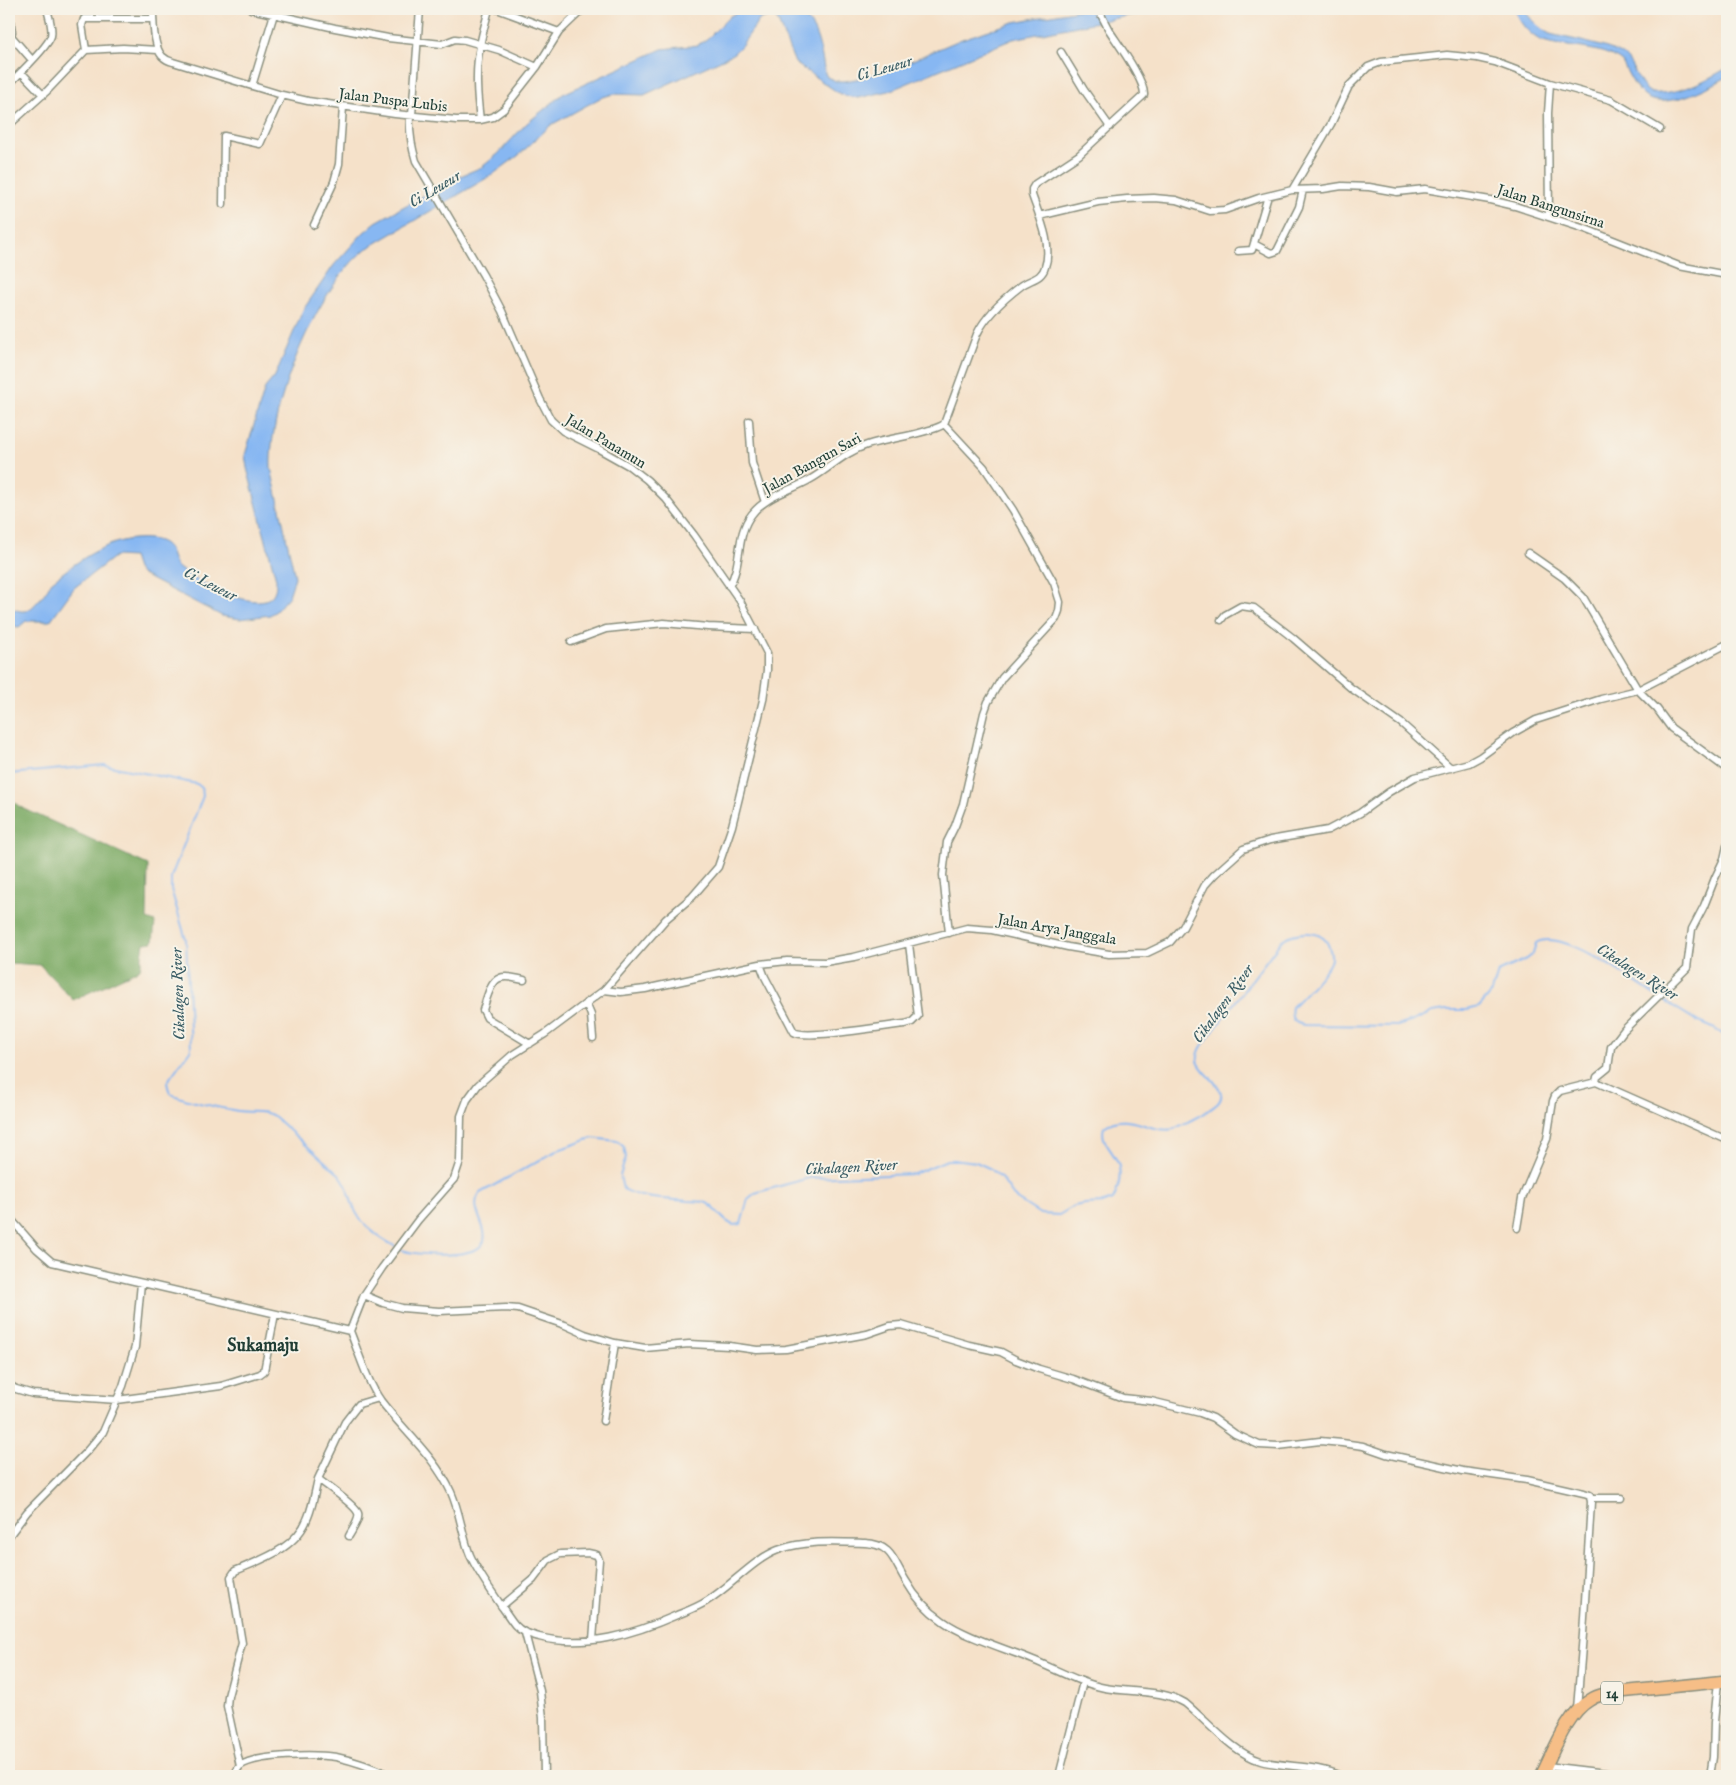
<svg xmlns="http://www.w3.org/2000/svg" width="1736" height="1785" font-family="'IM FELL English',serif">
  <rect width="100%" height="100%" fill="#f7f3e8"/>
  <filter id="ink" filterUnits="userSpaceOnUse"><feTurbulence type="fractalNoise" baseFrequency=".02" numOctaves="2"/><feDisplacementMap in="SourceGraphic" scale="10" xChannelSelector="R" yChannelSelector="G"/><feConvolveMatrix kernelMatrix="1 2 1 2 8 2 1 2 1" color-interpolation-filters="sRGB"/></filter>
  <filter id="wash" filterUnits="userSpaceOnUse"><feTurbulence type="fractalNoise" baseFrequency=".0096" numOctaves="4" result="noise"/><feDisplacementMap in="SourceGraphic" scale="20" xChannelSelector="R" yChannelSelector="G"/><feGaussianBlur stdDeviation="1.12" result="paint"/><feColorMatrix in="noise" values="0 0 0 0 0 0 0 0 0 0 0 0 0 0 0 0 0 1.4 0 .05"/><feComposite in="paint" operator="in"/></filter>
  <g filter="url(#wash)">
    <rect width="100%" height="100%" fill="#f5e1c9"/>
    <!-- forest -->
    <path fill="#79a962" stroke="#4c734b" d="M 9,798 L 20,807 L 148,865 L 147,919 L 155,922 L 153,942 L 144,943 L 140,969 L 73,1000 L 40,965 L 9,963 Z"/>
    <!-- water -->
    <path fill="#87b7f2" stroke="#537a93" d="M 751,9 C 810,9 815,16 825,73 L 827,77 L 836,81 L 844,81 L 862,78 L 908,62 L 962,39 L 1014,22 L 1084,9 L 1161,9 L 1013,39 L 889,91 L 858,98 L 845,96 L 837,92 L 795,63 L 777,19 L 771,16 L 760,19 L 741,46 L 734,53 L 725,58 L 644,95 L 613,94 L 600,98 L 551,125 L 519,155 L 492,175 L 366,249 C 317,287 268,407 271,468 L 295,577 L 289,596 L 276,611 L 270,615 L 240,619 L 222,616 L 141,574 L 137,569 L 133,557 L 115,556 L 110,560 L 74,588 L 50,621 L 26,621 L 19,627 L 9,626 L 9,608 C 14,609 20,612 25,611 C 32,611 49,589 51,582 C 79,560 112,535 150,539 C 177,542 167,559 180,569 C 196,581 254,612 271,597 C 276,592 276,586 276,579 L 247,468 L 245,455 L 265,388 L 275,376 L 303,310 L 334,265 L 363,233 L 376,222 L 453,179 L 482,167 L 498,154 L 526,124 L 563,94 L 662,49 L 698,45 L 708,38 L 730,16 L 740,11 Z
      M 1513,9 L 1523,9 C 1531,19 1538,28 1550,34 C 1566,38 1612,46 1624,56 C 1635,66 1638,86 1651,93 C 1678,95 1705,81 1727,68 L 1727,77 C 1709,87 1662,113 1643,95 C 1634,87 1628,73 1622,62 C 1601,45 1565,49 1540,40 C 1527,33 1520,22 1513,9 Z"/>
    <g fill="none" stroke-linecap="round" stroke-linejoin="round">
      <!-- stream -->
      <path stroke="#87b7f2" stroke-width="2" d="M 9,774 L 105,765 L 197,784 L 202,788 L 203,796 L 171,877 L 171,889 L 186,940 L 191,1049 L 167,1082 C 168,1087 168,1090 171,1093 C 179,1100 226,1109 238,1111 C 249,1113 262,1110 272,1115 L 340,1175 C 350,1188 348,1195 354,1208 C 360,1224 380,1239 395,1246
        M 1660,998 L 1697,1021 L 1713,1028 L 1727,1037
        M 399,1249 C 413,1256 479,1260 484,1241 C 488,1224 468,1209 480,1193 L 558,1150 L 592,1138 L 617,1141 L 624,1147 L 626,1157 L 620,1176 L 623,1189 C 642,1200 667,1199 688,1201 C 694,1201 701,1201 707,1203 C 718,1209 722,1222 734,1225 L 741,1224 L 748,1199 L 755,1193 L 809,1178 L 914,1174 L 947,1160 L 961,1160 L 976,1162 L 991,1169 L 1001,1178 L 1015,1198 L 1040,1214 L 1059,1215 L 1074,1206 L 1085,1204 L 1104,1203 L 1113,1200 C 1118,1190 1121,1178 1119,1167 C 1116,1152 1099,1143 1104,1127 C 1128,1110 1150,1134 1174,1129 C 1188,1121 1207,1114 1218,1103 C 1231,1089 1201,1074 1198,1061 C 1197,1056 1199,1051 1202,1046 L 1282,940 C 1295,931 1323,928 1329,947 C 1331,952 1332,958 1330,962 C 1325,975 1302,996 1292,1007 C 1290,1018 1293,1023 1304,1025 L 1397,1026 L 1413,1021 L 1432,1012 L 1446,1010 L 1467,1010 L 1479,1007 L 1492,992 L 1498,972 L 1527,959 L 1533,954 L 1536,943 C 1562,927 1633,981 1656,996"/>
    </g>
  </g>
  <g filter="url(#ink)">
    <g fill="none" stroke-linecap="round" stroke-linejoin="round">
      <defs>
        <path id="street" d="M 153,9 C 153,21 154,47 162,56 C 165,59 169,61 173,62 L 282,95 L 308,101 L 395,114 L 456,120 L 480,120 L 493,117 L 504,109 L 537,67 L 559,32 L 583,9
          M 251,9 L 335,28 L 388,38 L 442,44 L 455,39 L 465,40 L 499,50 L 537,67
          M 497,9 L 559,32
          M 9,12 L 12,32 L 10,38
          M 11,36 L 32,60
          M 86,50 L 82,25 L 84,19 L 153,19
          M 1061,52 L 1084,90 L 1110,127
          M 21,72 L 43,95
          M 9,84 C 18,75 48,47 51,36 C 53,28 49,17 47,9
          M 252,86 L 274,14
          M 410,115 C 409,131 411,145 416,161 L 483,275 L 502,311 L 540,399 L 551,420 L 563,431 L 597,448 L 629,466 L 647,480 L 666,499 L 694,535 L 740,601 L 767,653 L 767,670 L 763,700 L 732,826 L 718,867 L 692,897 L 666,919 L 604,990 L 545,1034 L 512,1055 L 478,1085 L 467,1100 L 461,1116 L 460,1161 L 454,1179 L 418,1220 L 382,1268 L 364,1295 L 350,1331 C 359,1354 367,1381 381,1401 C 404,1431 435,1457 451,1492 C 460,1512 462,1535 470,1555 C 478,1573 491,1590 502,1607 C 506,1612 510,1619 515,1625 C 521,1632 529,1634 539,1637 C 585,1649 634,1634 677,1615 C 687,1611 698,1607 707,1601 C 730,1587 754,1559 778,1550 C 805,1540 837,1542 865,1543 C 892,1544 894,1562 906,1581 C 915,1597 928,1611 943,1621 C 965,1637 1007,1649 1033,1660 C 1057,1670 1080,1683 1105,1688 C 1132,1693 1161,1689 1185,1703 C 1207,1721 1233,1753 1261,1761 C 1287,1768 1316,1764 1340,1776
          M 412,115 L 420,9
          M 480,120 C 477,95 475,71 480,46 C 482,34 486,21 489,9
          M 9,125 L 47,91 L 86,50 L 123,48 L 158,50
          M 1292,190 L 1331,124 L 1349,86 L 1368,67 L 1381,62 L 1447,55 L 1477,58 L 1495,62 L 1550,83 L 1611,100 L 1660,129
          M 223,204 L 224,136 L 260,144 L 282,95
          M 1039,216 L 1098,202 L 1127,199 L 1154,198 L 1176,200 L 1210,211 L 1225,210 L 1259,198 L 1292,190 L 1323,189 L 1342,186 L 1369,187 L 1397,192 L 1425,189 L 1490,200 L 1515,206 L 1588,230 L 1679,266 L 1727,275
          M 1549,217 L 1548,113 L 1550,83
          M 314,225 L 334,182 L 339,164 L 343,107
          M 1254,244 L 1271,253 L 1277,251 L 1299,207 L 1303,190
          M 1238,251 L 1252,250 L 1268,196
          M 749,421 L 752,463 L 765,502
          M 944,424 L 984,467 L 1013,510 L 1054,583 L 1060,602 L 1059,611 L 1056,619 L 1002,678 L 988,702 L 984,713 L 963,804 L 955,826 L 947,842 L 943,875 L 949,933
          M 1528,553 L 1564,578 L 1583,597 L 1638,690 L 1727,644
          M 729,586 C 743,564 735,535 752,514 C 767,495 791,491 811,479 C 830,468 845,452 867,445 C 886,439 907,437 926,431 C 932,429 939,428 944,424 L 977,334 C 986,315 1004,299 1021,286 C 1030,279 1042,279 1045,267 C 1053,245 1039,216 1032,195 L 1032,189 L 1035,184 L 1079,155 L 1144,95 C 1145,80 1118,44 1109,30 C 1105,23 1102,16 1098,9
          M 1221,620 L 1225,615 L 1241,606 L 1254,608 L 1293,638 L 1351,688 L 1401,723 L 1451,768
          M 571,642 L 606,629 L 664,623 L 708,627 L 755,629
          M 760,964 L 765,977 L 794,1032 C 805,1040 886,1026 905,1024 L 912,1022 L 918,1016 L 909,944
          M 524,980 C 517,979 507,975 500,978 C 490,981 486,1001 483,1010 L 487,1018 L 530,1044
          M 604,990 L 621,992 L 645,989 L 760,964 L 787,961 L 825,962 L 854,957 L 967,928 L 992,930 L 1068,947 L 1109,954 L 1147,953 L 1170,942 L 1183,927 L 1205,885 L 1214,875 L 1243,849 L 1270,840 L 1328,830 L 1360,813 L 1389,792 L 1415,777 L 1469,763 L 1480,757 L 1513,733 L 1536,720 L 1601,699 L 1638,690 L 1657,709 L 1671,728 L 1727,769
          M 586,1003 L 591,1015 L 593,1038
          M 1596,1082 L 1597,1077 L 1608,1068 L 1611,1047 L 1624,1030 L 1687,968 L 1692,929 L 1704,906 L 1715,878 L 1724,859 L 1727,846
          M 9,1217 L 37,1249 L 52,1262 L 350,1331
          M 1517,1228 L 1522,1198 L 1547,1139 L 1553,1101 L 1555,1096 L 1560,1091 L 1596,1082 L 1727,1140
          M 364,1295 L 383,1303 L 402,1308 L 439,1311 L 506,1308 L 518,1309 L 565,1325 L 585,1334 L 615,1343 L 645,1348 L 689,1344 L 729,1346 L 757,1350 L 786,1349 L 867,1334 L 890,1326 L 901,1325 L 969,1345 L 1001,1352 L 1016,1360 L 1039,1369 L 1073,1379 L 1123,1398 L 1151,1401 L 1200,1413 L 1213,1418 L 1235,1434 L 1259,1445 L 1278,1446 L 1320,1441 L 1342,1443 L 1363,1446 L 1386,1454 L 1463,1471 L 1527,1480 L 1584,1493 L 1590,1495 L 1591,1502 L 1583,1634 L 1577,1709
          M 9,1385 L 16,1389 L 33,1394 L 117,1400 L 221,1386 L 260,1374 L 264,1371 L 275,1314
          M 603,1421 L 615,1343
          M 1591,1498 L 1621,1498
          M 9,1536 L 27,1512 L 87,1451 L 103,1432 L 123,1386 L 135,1347 L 141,1283
          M 349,1536 C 352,1530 360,1520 358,1513 C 355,1505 326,1485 318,1479 L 345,1422 L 359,1404 L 379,1398
          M 502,1606 L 533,1580 L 548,1560 L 560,1554 L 588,1553 L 597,1555 L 599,1560 L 593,1640
          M 525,1633 L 540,1691 L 543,1718 L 544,1776
          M 240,1766 L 227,1706 L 228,1696 L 242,1643 L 231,1577 L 235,1571 C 263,1559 297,1548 308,1517 C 313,1505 315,1491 318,1479
          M 1547,1766 L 1631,1776
          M 234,1776 C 236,1773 237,1769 240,1766 C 256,1754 317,1754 336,1757 C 355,1761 374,1768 391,1776
          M 1059,1776 L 1083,1682
          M 1710,1776 L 1713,1757 L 1714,1722 L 1718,1682"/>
        <path id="highway" d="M 1541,1776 C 1553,1753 1567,1713 1590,1700 C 1599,1694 1610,1693 1620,1692 L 1727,1681"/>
      </defs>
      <!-- street casing -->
      <use href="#street" stroke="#8a8f7e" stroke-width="9"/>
      <!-- highway casing -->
      <use href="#highway" stroke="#8a8f7e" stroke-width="14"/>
      <!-- street -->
      <use href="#street" stroke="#fff" stroke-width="6"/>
      <!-- highway -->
      <use href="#highway" stroke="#f6be87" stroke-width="11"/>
    </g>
  </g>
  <g text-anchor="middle" stroke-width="4" stroke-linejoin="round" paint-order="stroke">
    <!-- shield labels -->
    <rect fill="#f7f3e8" stroke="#60746a" stroke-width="1" x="1601" y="1681.5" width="22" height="23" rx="4"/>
    <g font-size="14" font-weight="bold" fill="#1f3d34">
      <text x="1612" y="1698">14</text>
    </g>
    <!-- street labels -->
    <g font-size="15" fill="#1f3d34" stroke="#f7f3e8">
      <text transform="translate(393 100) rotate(7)" y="5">Jalan Puspa Lubis</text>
      <text transform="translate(1551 206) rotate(18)" y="5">Jalan Bangunsirna</text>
      <text transform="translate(606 441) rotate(31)" y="5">Jalan Panamun</text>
      <text transform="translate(812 463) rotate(-29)" y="5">Jalan Bangun Sari</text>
      <text transform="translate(1057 929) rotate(10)" y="5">Jalan Arya Janggala</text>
    </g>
    <!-- water labels -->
    <g font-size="16" font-style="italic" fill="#395c64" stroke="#f7f3e8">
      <text transform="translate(884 67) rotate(-16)" y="6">Ci Leueur</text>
      <text transform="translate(434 188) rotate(-31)" y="6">Ci Leueur</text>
      <text transform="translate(211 583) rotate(27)" y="6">Ci Leueur</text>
      <text transform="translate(1638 971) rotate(32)" y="6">Cikalagen River</text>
      <text transform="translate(177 994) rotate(-92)" y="6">Cikalagen River</text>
      <text transform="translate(1222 1003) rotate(-54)" y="6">Cikalagen River</text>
      <text transform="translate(851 1166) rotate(-3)" y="6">Cikalagen River</text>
    </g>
    <!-- quarter labels -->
    <g font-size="18" font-weight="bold" fill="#1f3d34" stroke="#f7f3e8">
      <text x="263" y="1351">Sukamaju</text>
    </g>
  </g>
  <!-- margin -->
  <rect width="1736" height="1785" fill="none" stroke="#f7f3e8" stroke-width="30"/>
</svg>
